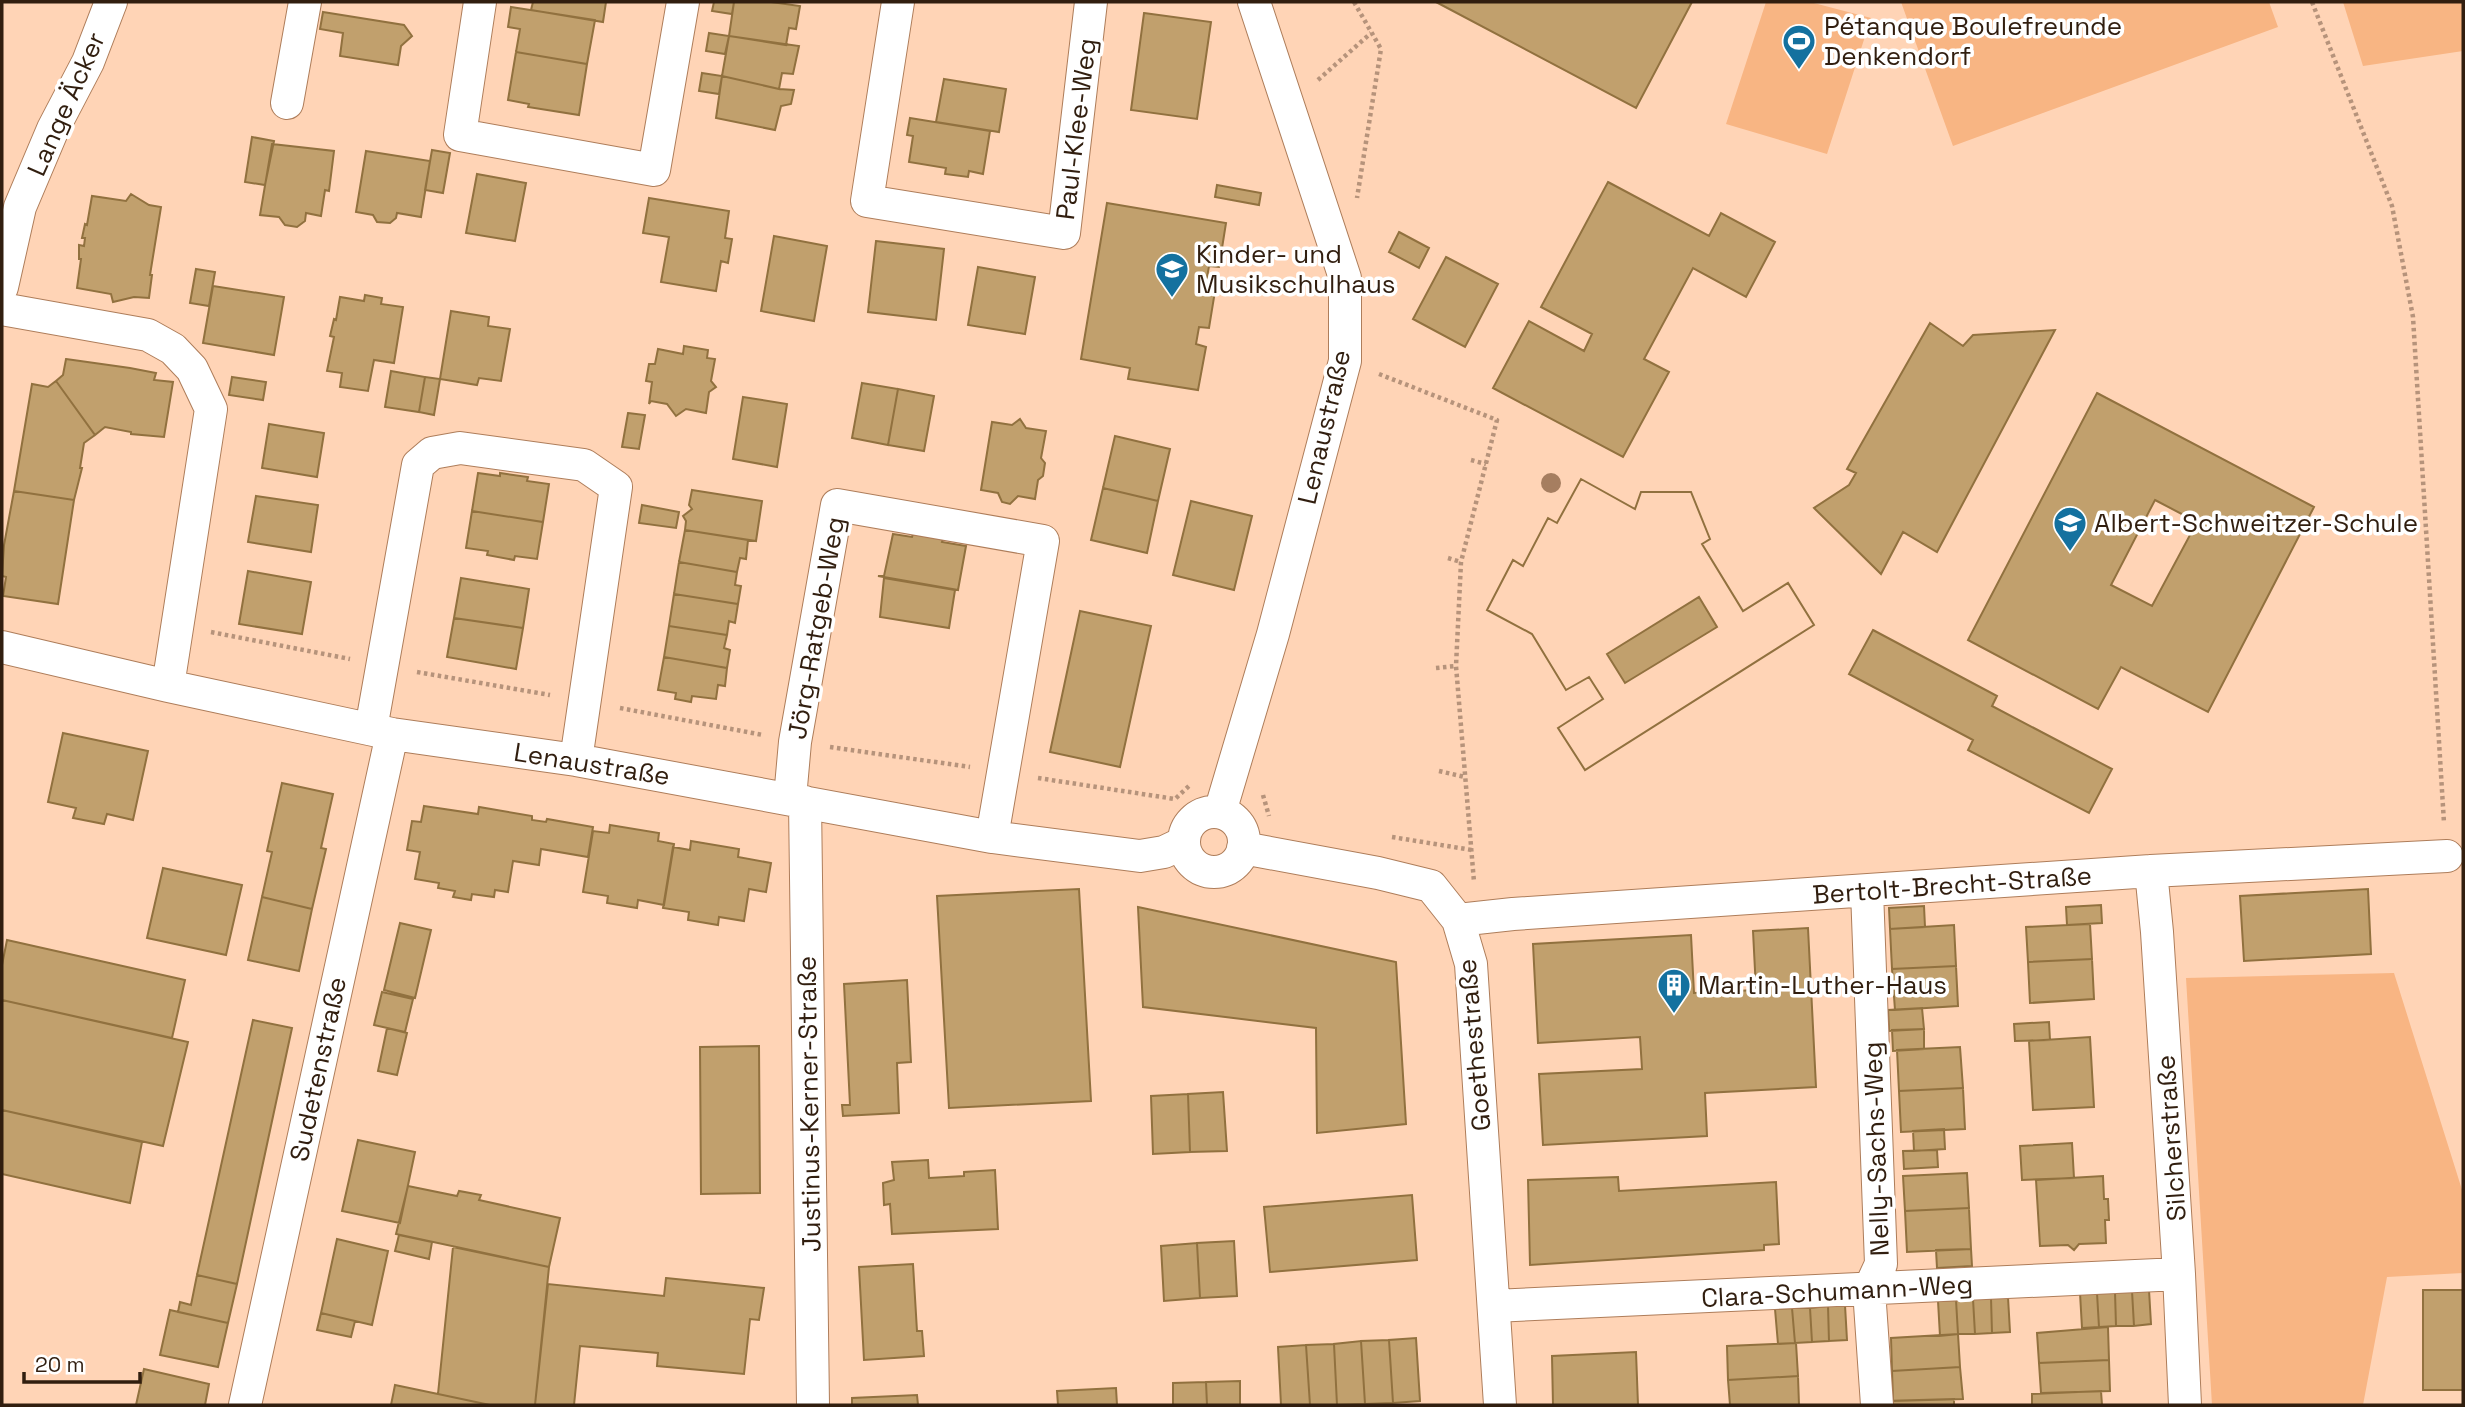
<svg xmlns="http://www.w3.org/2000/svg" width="2465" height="1407" font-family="'Space Grotesk',sans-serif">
  <rect width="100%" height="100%" fill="#ffd4b6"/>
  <!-- green -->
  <path fill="#f8b583" d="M 1766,2 L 1810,2 L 1871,18 L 1827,154 L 1726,124 Z
    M 1901,2 L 2269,2 L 2278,27 L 1953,146 Z
    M 2343,2 L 2463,2 L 2463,51 L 2363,66 Z
    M 2394,973 L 2463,1193 L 2463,1273 L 2387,1277 L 2363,1405 L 2212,1405 L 2186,978 Z"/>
  <!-- building -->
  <path fill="#c1a06d" stroke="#91713f" stroke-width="2" fill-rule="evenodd" d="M 533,2 L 606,2 L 603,22 L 531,10 Z
    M 714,2 L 734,2 L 732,14 L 712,11 Z
    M 734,2 L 771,2 L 800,6 L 796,29 L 789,28 L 786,45 L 729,36 Z
    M 1436,2 L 1692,2 L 1636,108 Z
    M 511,7 L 595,20 L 587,64 L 516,52 L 520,29 L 508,27 Z
    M 323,12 L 404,25 L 412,36 L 401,46 L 398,65 L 340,56 L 343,33 L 320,29 Z
    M 1144,13 L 1211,22 L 1197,119 L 1131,110 Z
    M 709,33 L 729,36 L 725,54 L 706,51 Z
    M 729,36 L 799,46 L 793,74 L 782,73 L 779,89 L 722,76 Z
    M 516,52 L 587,64 L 579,115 L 528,107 L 529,104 L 508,100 Z
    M 702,73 L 722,76 L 719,94 L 699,91 Z
    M 722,76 L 779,89 L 794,90 L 791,104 L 781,106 L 775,130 L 716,118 Z
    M 944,79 L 1006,89 L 999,132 L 936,122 Z
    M 910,118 L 990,131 L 983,174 L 969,171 L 968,177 L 945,174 L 946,168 L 909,162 L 913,136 L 907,135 Z
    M 252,137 L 274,141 L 265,185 L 245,182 Z
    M 272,144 L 334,151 L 329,191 L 325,190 L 321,216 L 306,213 L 305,221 L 297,227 L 285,225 L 279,217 L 260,215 Z
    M 432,150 L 450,153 L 443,193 L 425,190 Z
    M 366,151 L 430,161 L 421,217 L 397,213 L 396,218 L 390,223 L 377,222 L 373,215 L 356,212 Z
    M 477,174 L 526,183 L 515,241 L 466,233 Z
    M 1608,182 L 1709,236 L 1721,213 L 1775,242 L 1746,297 L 1693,268 L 1644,359 L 1669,372 L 1623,457 L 1493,388 L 1529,321 L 1584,351 L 1592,334 L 1541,307 Z
    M 1217,185 L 1261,193 L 1259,205 L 1215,197 Z
    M 131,194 L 149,205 L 161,207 L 150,275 L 152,275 L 149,298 L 134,297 L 113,302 L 111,294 L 77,288 L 81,259 L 79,259 L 79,245 L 84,246 L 85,238 L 82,238 L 85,224 L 87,225 L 92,196 L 126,201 Z
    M 649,198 L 729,211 L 725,238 L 732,239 L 728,263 L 721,261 L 716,291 L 661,282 L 669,237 L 643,233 Z
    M 1107,203 L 1226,223 L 1219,267 L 1209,266 L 1206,283 L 1216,285 L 1209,328 L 1199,327 L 1196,344 L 1206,347 L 1198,390 L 1128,379 L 1130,368 L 1081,359 Z
    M 1399,232 L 1429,248 L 1419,268 L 1389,252 Z
    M 774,236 L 827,246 L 814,321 L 761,311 Z
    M 876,241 L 944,249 L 936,320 L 868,312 Z
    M 1446,257 L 1498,284 L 1465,347 L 1413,319 Z
    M 978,267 L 1035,277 L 1025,334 L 968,325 Z
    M 196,269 L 215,272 L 209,306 L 190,303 Z
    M 213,286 L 284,297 L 274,355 L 203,343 Z
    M 365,295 L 382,298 L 381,304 L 403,307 L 394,363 L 374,360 L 368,391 L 340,387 L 342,373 L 327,371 L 334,337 L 330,336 L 334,319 L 336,320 L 340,297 L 364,301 Z
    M 451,311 L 489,317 L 488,326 L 510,329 L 501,381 L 479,378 L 477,385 L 440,379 Z
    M 1930,323 L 1963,346 L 1973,335 L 2055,330 L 1937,552 L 1903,532 L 1881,574 L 1814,508 L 1849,485 L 1856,473 L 1847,469 Z
    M 684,346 L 708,350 L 707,358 L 715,359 L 711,381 L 716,387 L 709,392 L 706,413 L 686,409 L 676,416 L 667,404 L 651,401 L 649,404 L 652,382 L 646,381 L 649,364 L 655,364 L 658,349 L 683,354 Z
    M 66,359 L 130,368 L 156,373 L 154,380 L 173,382 L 164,437 L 131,434 L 131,432 L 105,427 L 95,435 L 56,381 L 63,375 Z
    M 391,371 L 425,377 L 419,412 L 385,407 Z
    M 232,377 L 266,382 L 263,400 L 229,395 Z
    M 425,377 L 440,379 L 434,415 L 419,412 Z
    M 56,381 L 95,435 L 84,443 L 80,468 L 82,468 L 74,500 L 14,491 L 32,384 L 48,387 Z
    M 862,383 L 898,389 L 888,445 L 852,438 Z
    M 898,389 L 934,396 L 924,451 L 888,445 Z
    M 2097,393 L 2314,507 L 2208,712 L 2121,667 L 2098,709 L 1968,640 ZM 2155,500 L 2197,522 L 2152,606 L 2111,585 Z
    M 743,397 L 787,404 L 777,467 L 733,459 Z
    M 628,413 L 645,415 L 639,449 L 622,447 Z
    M 1020,419 L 1026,428 L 1046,431 L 1041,458 L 1045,463 L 1043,476 L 1038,480 L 1035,499 L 1018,496 L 1010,504 L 1002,502 L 998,493 L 981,490 L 992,422 L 1012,425 Z
    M 269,424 L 324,433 L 317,477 L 262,468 Z
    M 1115,436 L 1170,449 L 1158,501 L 1103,488 Z
    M 478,473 L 500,476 L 500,473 L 528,477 L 527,481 L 549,484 L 543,522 L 472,511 Z
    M 1581,479 L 1635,509 L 1641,492 L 1691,492 L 1710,539 L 1702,544 L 1743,611 L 1788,583 L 1814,625 L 1585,770 L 1558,728 L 1603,699 L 1589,677 L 1566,690 L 1532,634 L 1487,610 L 1513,560 L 1523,566 L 1548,518 L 1557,523 ZM 1699,597 L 1717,627 L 1625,683 L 1607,654 Z
    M 1581,479 L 1635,509 L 1641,492 L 1691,492 L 1710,539 L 1702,544 L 1743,611 L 1788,583 L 1814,625 L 1585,770 L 1558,728 L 1603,699 L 1589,677 L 1566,690 L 1532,634 L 1487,610 L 1513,560 L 1523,566 L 1548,518 L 1557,523 Z
    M 1103,488 L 1158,501 L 1147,553 L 1091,540 Z
    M 692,490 L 762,501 L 756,541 L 685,530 L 686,521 L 683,516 L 692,509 L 689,505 Z
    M 14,491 L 74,500 L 58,604 L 3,596 L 6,577 L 2,576 L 4,545 Z
    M 256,496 L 318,505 L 311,552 L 248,542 Z
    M 1191,501 L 1252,516 L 1234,590 L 1173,575 Z
    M 642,505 L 679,512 L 676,528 L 639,523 Z
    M 472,511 L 543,522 L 537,559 L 515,556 L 514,560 L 487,555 L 488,551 L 466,548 Z
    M 685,530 L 748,540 L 746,559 L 740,558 L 737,572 L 679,562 Z
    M 893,534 L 912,537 L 913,534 L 943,539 L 942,542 L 966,546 L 958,590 L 878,576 L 884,576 Z
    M 679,562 L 737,572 L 735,585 L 741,586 L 738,604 L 674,594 Z
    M 248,571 L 311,582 L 302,634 L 239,624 Z
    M 461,578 L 529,589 L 523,628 L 454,618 Z
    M 884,578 L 955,590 L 949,628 L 880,617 Z
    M 674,594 L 738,604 L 735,623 L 729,621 L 727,635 L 669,626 Z
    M 1080,611 L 1151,626 L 1120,767 L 1050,752 Z
    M 454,618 L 523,628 L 516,669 L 447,657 Z
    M 669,626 L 727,635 L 724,648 L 730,650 L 727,668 L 664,657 Z
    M 1873,630 L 1997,696 L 1992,706 L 2112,769 L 2089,813 L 1968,750 L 1973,740 L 1849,674 Z
    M 664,657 L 727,668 L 725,686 L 718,685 L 716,699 L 692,696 L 691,702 L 675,699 L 676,693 L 658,690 Z
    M 63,733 L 148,751 L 133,820 L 107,814 L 104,824 L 73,818 L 76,808 L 48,802 Z
    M 282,783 L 333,794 L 321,848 L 326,849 L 312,909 L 262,897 L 272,852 L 267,851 Z
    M 424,806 L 478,814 L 479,807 L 532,816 L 532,820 L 546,822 L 547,819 L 593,827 L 588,857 L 541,849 L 539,865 L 513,861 L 508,892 L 495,890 L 494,897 L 472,894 L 471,900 L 453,897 L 455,891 L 438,888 L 439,883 L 415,879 L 420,852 L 407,850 L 412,821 L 421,822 Z
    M 610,825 L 659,833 L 658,841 L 674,844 L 664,905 L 638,900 L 637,908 L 607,903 L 608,896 L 583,892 L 593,831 L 609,833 Z
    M 691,841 L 739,849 L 738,857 L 771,863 L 766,892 L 749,889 L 744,921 L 719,917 L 718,925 L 688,920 L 689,912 L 663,908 L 673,847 L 690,850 Z
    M 163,868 L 242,885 L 226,955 L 147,938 Z
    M 1079,889 L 1091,1101 L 949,1108 L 937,896 Z
    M 2368,889 L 2371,954 L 2244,961 L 2240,896 Z
    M 262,897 L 312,909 L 299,971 L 248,960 Z
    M 2101,905 L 2102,923 L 2067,925 L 2066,907 Z
    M 1924,906 L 1925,927 L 1890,929 L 1889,908 Z
    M 1138,907 L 1396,962 L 1406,1124 L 1317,1133 L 1316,1028 L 1143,1007 Z
    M 400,923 L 431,930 L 415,998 L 384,990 Z
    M 2090,924 L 2092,959 L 2028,962 L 2026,927 Z
    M 1954,925 L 1956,966 L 1892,969 L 1890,929 Z
    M 1808,928 L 1816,1087 L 1705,1093 L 1707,1136 L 1543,1145 L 1539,1074 L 1642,1069 L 1640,1037 L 1538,1043 L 1533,944 L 1691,935 L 1694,993 L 1756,990 L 1753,931 Z
    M 7,940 L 185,980 L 172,1038 L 2,1000 L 2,965 Z
    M 2092,959 L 2094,999 L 2030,1003 L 2028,962 Z
    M 1956,966 L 1958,1006 L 1895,1010 L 1892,969 Z
    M 907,980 L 911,1062 L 897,1063 L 899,1113 L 843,1116 L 842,1105 L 850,1105 L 844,984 Z
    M 382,992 L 413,999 L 405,1032 L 374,1025 Z
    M 2,1000 L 188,1042 L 163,1146 L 2,1110 Z
    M 1922,1008 L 1924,1029 L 1889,1031 L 1888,1010 Z
    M 253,1020 L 292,1028 L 237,1284 L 197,1275 Z
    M 2049,1022 L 2050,1040 L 2015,1041 L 2014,1024 Z
    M 387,1028 L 407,1033 L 397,1075 L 378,1071 Z
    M 1924,1029 L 1924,1049 L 1893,1051 L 1892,1030 Z
    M 2090,1037 L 2094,1107 L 2033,1110 L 2029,1041 Z
    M 759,1046 L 760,1193 L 701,1194 L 700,1047 Z
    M 1960,1047 L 1963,1088 L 1899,1091 L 1897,1050 Z
    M 1963,1088 L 1965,1129 L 1901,1132 L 1899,1091 Z
    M 1223,1092 L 1227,1151 L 1190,1152 L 1188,1094 Z
    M 1188,1094 L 1190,1152 L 1153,1154 L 1151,1096 Z
    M 2,1110 L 142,1142 L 130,1203 L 2,1174 Z
    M 1944,1129 L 1945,1149 L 1914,1151 L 1913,1131 Z
    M 358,1140 L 415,1152 L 400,1223 L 342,1211 Z
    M 2072,1143 L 2074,1178 L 2022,1180 L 2020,1146 Z
    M 1937,1150 L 1938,1167 L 1904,1169 L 1903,1151 Z
    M 928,1160 L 929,1178 L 964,1176 L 964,1172 L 995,1170 L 998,1229 L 892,1234 L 890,1204 L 884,1205 L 883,1183 L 894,1180 L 892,1162 Z
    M 1967,1173 L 1969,1208 L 1905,1211 L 1903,1176 Z
    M 2103,1176 L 2104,1199 L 2108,1199 L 2109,1220 L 2105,1220 L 2106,1243 L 2079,1244 L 2074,1250 L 2068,1245 L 2040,1246 L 2036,1180 Z
    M 1618,1177 L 1619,1191 L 1776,1182 L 1779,1244 L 1764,1245 L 1764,1250 L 1530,1265 L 1528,1180 Z
    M 408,1186 L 457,1196 L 459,1191 L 481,1195 L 479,1200 L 560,1218 L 549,1267 L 396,1234 Z
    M 1412,1195 L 1417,1260 L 1270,1272 L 1264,1207 Z
    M 1969,1208 L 1971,1249 L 1907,1252 L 1905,1211 Z
    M 399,1235 L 432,1242 L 429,1259 L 395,1251 Z
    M 337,1239 L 388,1251 L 372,1325 L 321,1313 Z
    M 1234,1241 L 1237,1296 L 1200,1298 L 1197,1243 Z
    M 1197,1243 L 1200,1298 L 1164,1301 L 1161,1246 Z
    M 453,1247 L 549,1267 L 535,1405 L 490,1405 L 438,1394 Z
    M 1971,1249 L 1972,1266 L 1937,1268 L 1936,1250 Z
    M 913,1264 L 917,1331 L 922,1331 L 924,1356 L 864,1360 L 859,1267 Z
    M 197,1275 L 237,1284 L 228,1323 L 178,1312 L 180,1302 L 191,1305 Z
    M 666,1278 L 764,1288 L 759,1320 L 750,1319 L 744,1374 L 657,1366 L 658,1353 L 580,1346 L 574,1405 L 535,1405 L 548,1284 L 664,1296 Z
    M 2149,1290 L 2151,1324 L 2134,1326 L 2132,1291 Z
    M 2423,1290 L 2463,1290 L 2463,1390 L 2423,1390 Z
    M 2132,1291 L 2134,1326 L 2116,1326 L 2115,1292 Z
    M 2115,1292 L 2116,1326 L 2099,1327 L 2097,1293 Z
    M 2080,1293 L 2097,1293 L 2099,1327 L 2082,1328 Z
    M 2008,1297 L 2010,1332 L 1992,1333 L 1991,1298 Z
    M 1991,1298 L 1992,1333 L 1975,1334 L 1973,1299 Z
    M 1973,1299 L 1975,1334 L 1958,1334 L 1956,1300 Z
    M 1956,1300 L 1958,1334 L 1940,1336 L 1938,1301 Z
    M 1845,1305 L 1847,1340 L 1829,1341 L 1828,1306 Z
    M 1828,1306 L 1829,1341 L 1812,1342 L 1810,1308 Z
    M 1792,1308 L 1795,1343 L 1778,1344 L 1775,1309 Z
    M 1792,1308 L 1810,1308 L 1812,1342 L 1795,1343 Z
    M 170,1310 L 228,1323 L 218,1367 L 160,1355 Z
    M 321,1313 L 355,1321 L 351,1337 L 317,1330 Z
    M 2108,1327 L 2109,1360 L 2039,1363 L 2037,1333 Z
    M 1958,1334 L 1960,1367 L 1892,1371 L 1891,1338 Z
    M 1416,1338 L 1420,1401 L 1393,1403 L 1389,1340 Z
    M 1389,1340 L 1393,1403 L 1365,1404 L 1361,1341 Z
    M 1361,1341 L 1365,1404 L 1337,1405 L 1334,1344 Z
    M 1796,1343 L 1798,1376 L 1728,1380 L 1727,1346 Z
    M 1334,1344 L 1337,1405 L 1310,1405 L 1306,1345 Z
    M 1306,1345 L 1310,1405 L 1281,1405 L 1278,1347 Z
    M 1636,1352 L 1638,1405 L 1553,1405 L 1552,1356 Z
    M 2109,1360 L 2110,1391 L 2041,1393 L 2039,1363 Z
    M 1960,1367 L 1963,1399 L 1893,1401 L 1892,1371 Z
    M 144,1369 L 209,1384 L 205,1405 L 136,1405 Z
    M 1798,1376 L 1799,1405 L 1730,1405 L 1728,1380 Z
    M 1240,1381 L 1240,1405 L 1207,1405 L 1206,1382 Z
    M 1206,1382 L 1207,1405 L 1173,1405 L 1173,1383 Z
    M 395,1385 L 438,1394 L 490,1405 L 391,1405 Z
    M 1116,1388 L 1117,1405 L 1058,1405 L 1057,1391 Z
    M 2101,1391 L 2102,1405 L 2032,1405 L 2032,1394 Z
    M 917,1395 L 918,1405 L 852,1405 L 852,1398 Z
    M 1954,1399 L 1954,1405 L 1885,1405 L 1884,1401 Z"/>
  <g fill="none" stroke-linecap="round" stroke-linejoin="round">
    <defs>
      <path id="street" d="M 480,2 L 460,135 L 654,170 L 683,2
        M 898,2 L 867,201 L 1064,233 L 1091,2
        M 287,103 L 305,2
        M 2,287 L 20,207 L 53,129 L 88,62 L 111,2
        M 2,309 L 148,335 L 173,349 L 192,369 L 211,409 L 168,686
        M 2,647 L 168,686 L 392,734 L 576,760 L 992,837 L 1140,856 L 1164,852 L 1183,843
        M 371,729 L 418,465 L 432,453 L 460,448 L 584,465 L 616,487 L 576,760
        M 790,798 L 795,742 L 837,505 L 1043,541 L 992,837
        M 805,802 L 813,1405
        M1184 842a30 30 0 1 1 60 0a30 30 0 1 1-60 0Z
        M 1220,812 L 1273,634 L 1345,361 L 1345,278 L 1254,2
        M 1243,848 L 1378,873 L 1431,886 L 1458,920 L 1471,964 L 1500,1405
        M 2151,871 L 2157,932 L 2179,1274 L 2185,1405
        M 1867,891 L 1881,1264 L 1869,1290 L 1877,1405
        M 1458,920 L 1513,914 L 2151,871 L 2447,856
        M 1494,1306 L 2179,1274
        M 245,1405 L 392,734"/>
    </defs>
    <!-- street casing -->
    <use href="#street" stroke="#ae7d5a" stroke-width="34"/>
    <!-- path -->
    <path stroke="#b6937b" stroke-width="4.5" stroke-dasharray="3.5 3.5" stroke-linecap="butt" d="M 1354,2 L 1381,49 L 1357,198
      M 2312,2 L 2392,206 L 2413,317 L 2444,823
      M 1318,80 L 1371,33
      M 1379,374 L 1497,420 L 1461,562 L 1456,666 L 1474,882
      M 1471,460 L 1486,464
      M 1448,558 L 1461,562
      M 211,632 L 350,659
      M 1436,668 L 1456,666
      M 417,672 L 550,695
      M 620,708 L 763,735
      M 830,747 L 970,767
      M 1439,771 L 1465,777
      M 1038,778 L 1175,799 L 1190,785
      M 1263,795 L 1269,816
      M 1392,837 L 1472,850"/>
    <!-- street -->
    <use href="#street" stroke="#fff" stroke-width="32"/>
  </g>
  <!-- trees -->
  <circle fill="#a67e60" cx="1551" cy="483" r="10"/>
  <!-- icons -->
  <defs>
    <symbol id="stadium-pin" viewBox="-11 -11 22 30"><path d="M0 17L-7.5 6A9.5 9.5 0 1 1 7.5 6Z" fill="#14719f" stroke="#fff"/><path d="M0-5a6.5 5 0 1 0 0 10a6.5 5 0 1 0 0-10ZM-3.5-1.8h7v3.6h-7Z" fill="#fff"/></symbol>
    <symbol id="school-pin" viewBox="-11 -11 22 30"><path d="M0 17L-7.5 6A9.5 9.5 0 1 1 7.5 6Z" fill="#14719f" stroke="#fff"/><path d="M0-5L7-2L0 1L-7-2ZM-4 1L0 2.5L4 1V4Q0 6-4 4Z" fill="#fff"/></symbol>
    <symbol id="building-pin" viewBox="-11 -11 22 30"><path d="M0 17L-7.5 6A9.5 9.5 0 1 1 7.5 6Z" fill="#14719f" stroke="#fff"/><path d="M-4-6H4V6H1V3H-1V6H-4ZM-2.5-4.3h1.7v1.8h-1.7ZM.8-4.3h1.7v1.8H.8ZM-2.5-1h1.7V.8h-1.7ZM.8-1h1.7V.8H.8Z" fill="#fff"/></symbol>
  </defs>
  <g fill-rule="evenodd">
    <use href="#stadium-pin" x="1780" y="22" width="38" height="52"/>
    <use href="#school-pin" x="1153" y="250" width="38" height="52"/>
    <use href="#school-pin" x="2051" y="504" width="38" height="52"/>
    <use href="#building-pin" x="1655" y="966" width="38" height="52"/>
  </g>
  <g text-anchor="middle" stroke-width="7" stroke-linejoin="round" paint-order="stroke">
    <!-- poi labels -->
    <g font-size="26" fill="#311e0f" stroke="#fff" text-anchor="start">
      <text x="1824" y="35">Pétanque Boulefreunde<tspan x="1824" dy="30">Denkendorf</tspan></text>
      <text x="1196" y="263">Kinder- und<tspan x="1196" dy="30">Musikschulhaus</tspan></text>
      <text x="2094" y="532">Albert-Schweitzer-Schule</text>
      <text x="1698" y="994">Martin-Luther-Haus</text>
    </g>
    <!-- street labels -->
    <g font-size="26" fill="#311e0f" stroke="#fff">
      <text transform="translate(66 104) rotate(-66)" y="9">Lange Äcker</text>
      <text transform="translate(1076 129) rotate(-83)" y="9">Paul-Klee-Weg</text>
      <text transform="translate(1324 427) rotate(-77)" y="9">Lenaustraße</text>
      <text transform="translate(816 628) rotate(-80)" y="9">Jörg-Ratgeb-Weg</text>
      <text transform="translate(592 764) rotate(9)" y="9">Lenaustraße</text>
      <text transform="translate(1952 885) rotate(-4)" y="9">Bertolt-Brecht-Straße</text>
      <text transform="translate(1474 1045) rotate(-95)" y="9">Goethestraße</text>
      <text transform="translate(318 1069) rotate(-78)" y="9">Sudetenstraße</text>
      <text transform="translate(809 1104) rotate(-91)" y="9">Justinus-Kerner-Straße</text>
      <text transform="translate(2171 1138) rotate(-94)" y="9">Silcherstraße</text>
      <text transform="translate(1876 1149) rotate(-92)" y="9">Nelly-Sachs-Weg</text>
      <text transform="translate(1837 1291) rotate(-3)" y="9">Clara-Schumann-Weg</text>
    </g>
  </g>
  <!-- border -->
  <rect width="2465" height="1407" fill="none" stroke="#311e0f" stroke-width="7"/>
  <!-- scale -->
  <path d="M24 1372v10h116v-10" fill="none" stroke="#311e0f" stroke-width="3.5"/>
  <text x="35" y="1372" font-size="21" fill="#311e0f" stroke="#ffffff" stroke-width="5" paint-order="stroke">20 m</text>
</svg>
